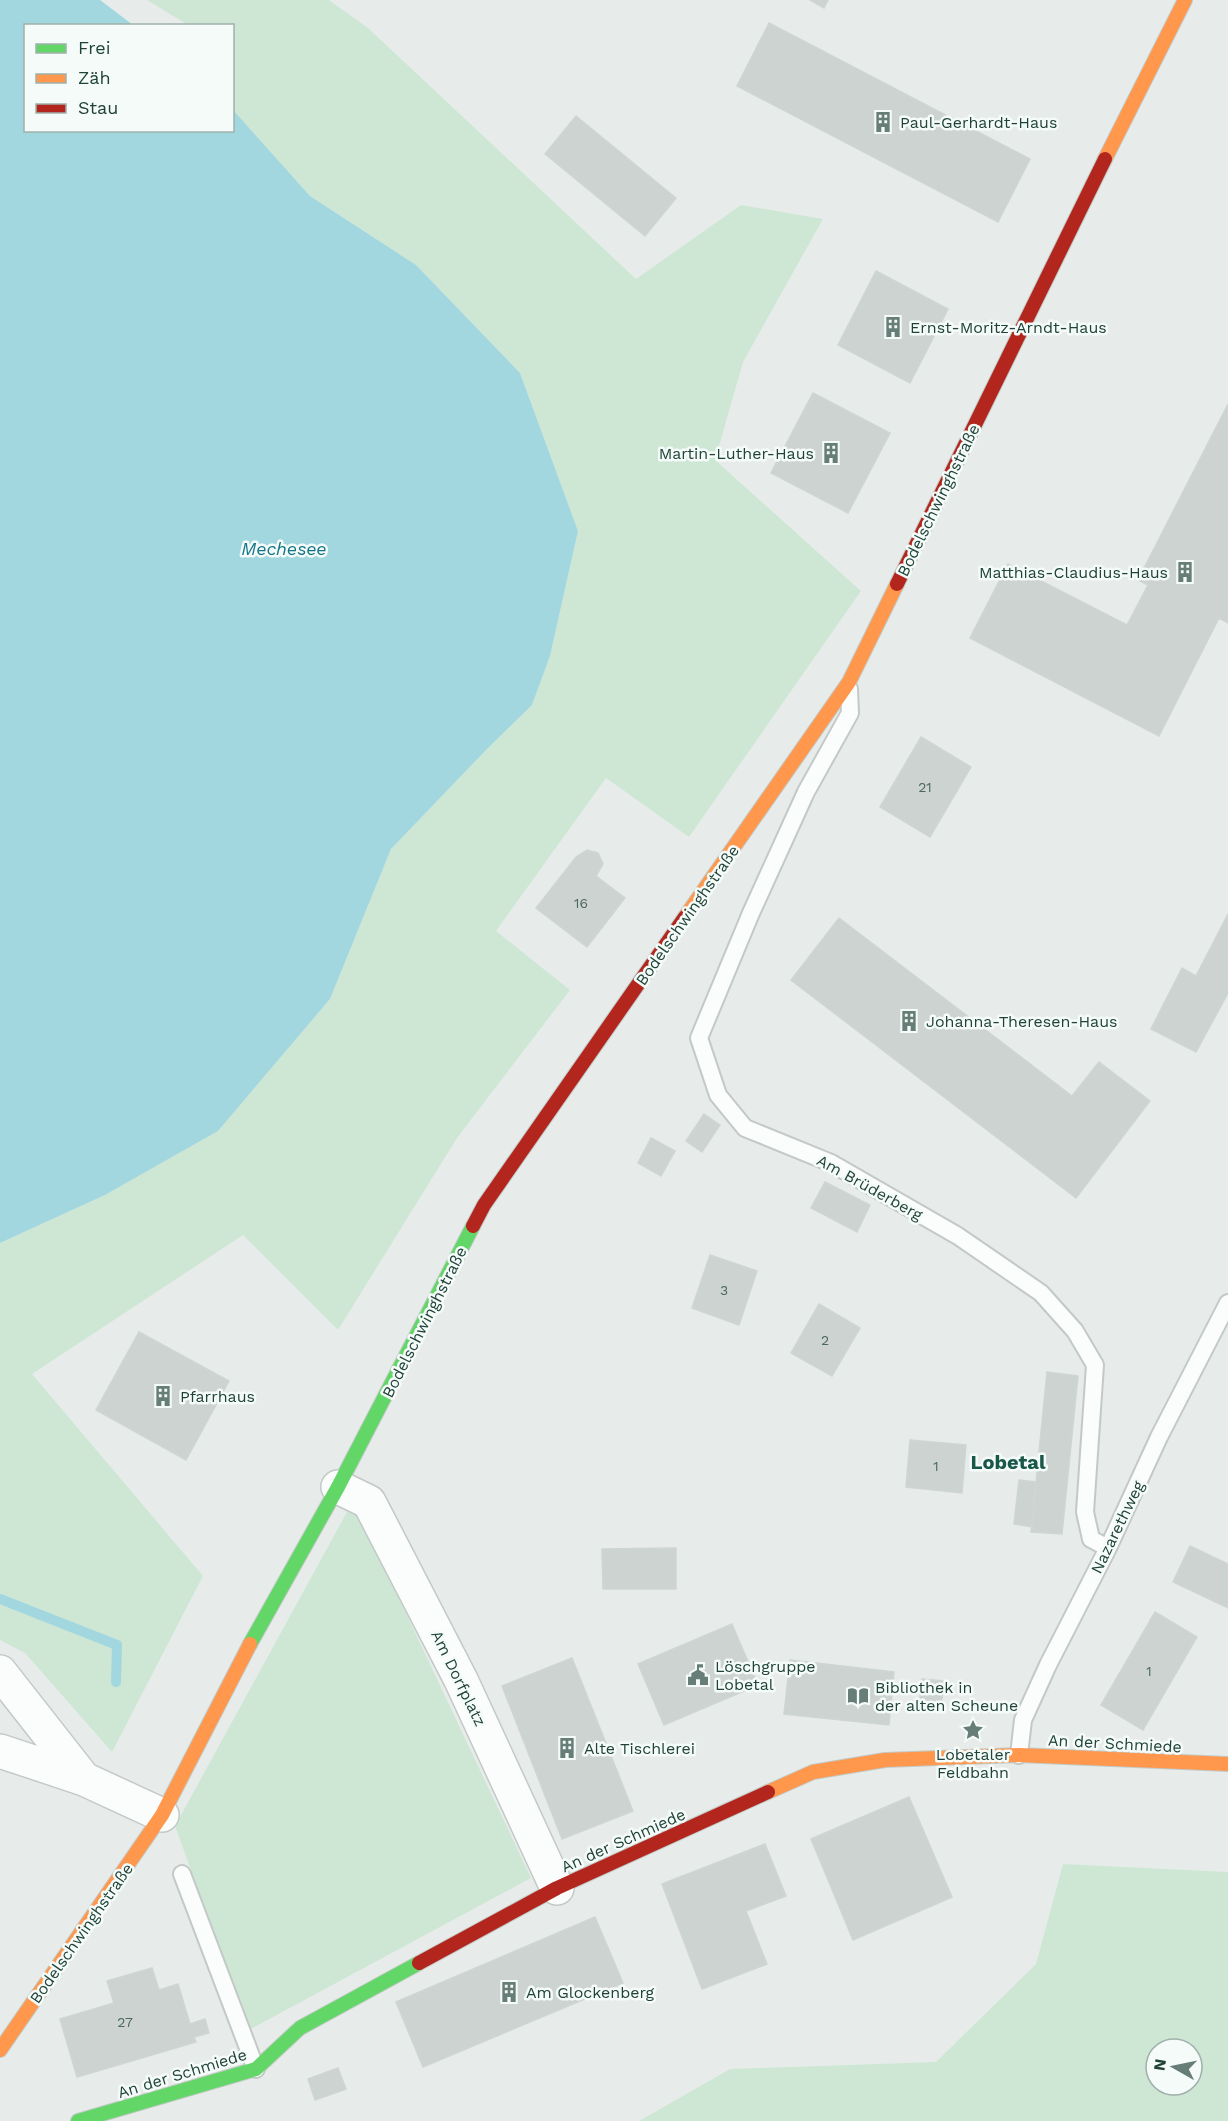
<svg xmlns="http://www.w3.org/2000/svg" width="1228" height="2121" font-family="'Work Sans',sans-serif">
  <rect width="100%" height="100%" fill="#e7ecea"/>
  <!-- green -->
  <path fill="#cee7d5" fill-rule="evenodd" d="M 147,0 L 329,0 L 368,28 L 636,279 L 741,205 L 823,219 L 743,362 L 715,460 L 861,591 L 689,837 L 606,778 L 496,931 L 570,990 L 457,1138 L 338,1330 L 243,1235 L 32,1374 L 203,1576 L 112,1752 L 25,1653 L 0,1640 L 0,1243 L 105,1195 L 218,1131 L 330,999 L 391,849 L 486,750 L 532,705 L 550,656 L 578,531 L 520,373 L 416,265 L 310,196 L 233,111 L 232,26 L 188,25 Z
    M 353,1501 L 531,1878 L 249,2030 L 175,1826 Z
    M 1063,1864 L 1228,1872 L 1228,2121 L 639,2121 L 730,2069 L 936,2062 L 1036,1964 ZM 1156,2049 L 1192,2049 L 1192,2085 L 1156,2085 Z"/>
  <!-- water -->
  <path fill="#a2d7df" d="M 0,0 L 100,0 L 133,25 L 26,26 L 26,130 L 232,130 L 233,110 L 310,196 L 416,265 L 520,373 L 578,531 L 550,656 L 532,705 L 486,750 L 391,849 L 330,999 L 218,1131 L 105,1195 L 0,1243 Z"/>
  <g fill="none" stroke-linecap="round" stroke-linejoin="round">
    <!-- stream -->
    <path stroke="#a2d7df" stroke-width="10" d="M 0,1599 L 117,1645 L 116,1682"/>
  </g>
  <!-- building -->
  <path fill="#ccd3d1" stroke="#cfd5d3" stroke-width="1.5" d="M 810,0 L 828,0 L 824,8 Z
    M 769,23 L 1030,159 L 998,222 L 737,86 Z
    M 576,116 L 676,198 L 645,236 L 545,154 Z
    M 876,271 L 948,309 L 910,383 L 838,345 Z
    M 813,393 L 890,433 L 848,513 L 771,473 Z
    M 1228,404 L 1228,623 L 1219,618 L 1159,736 L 970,638 L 1008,564 L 1127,625 L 1148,585 L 1138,580 Z
    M 921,737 L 971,767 L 930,837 L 880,807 Z
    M 587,850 L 598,853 L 603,864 L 596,876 L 625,898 L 587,947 L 536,908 L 576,857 Z
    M 1228,914 L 1228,993 L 1196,1052 L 1151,1029 L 1182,968 L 1196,976 Z
    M 839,918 L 1072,1096 L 1099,1062 L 1150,1101 L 1076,1198 L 791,980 Z
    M 704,1114 L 720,1125 L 702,1152 L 686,1141 Z
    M 651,1138 L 675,1151 L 661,1176 L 638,1163 Z
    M 825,1182 L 870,1205 L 857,1232 L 811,1208 Z
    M 710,1255 L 757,1271 L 739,1325 L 692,1308 Z
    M 819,1304 L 860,1328 L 832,1376 L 791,1353 Z
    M 139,1332 L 229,1381 L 186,1460 L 96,1410 Z
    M 1047,1372 L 1078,1376 L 1062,1534 L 1031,1532 Z
    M 910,1440 L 966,1445 L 962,1493 L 906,1487 Z
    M 1019,1480 L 1036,1482 L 1032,1527 L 1014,1524 Z
    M 1190,1546 L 1228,1564 L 1228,1608 L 1173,1582 Z
    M 676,1548 L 676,1589 L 603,1589 L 602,1549 Z
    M 1155,1612 L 1197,1637 L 1143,1730 L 1101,1705 Z
    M 732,1624 L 758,1685 L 664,1725 L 638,1664 Z
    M 572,1658 L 633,1811 L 562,1839 L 502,1686 Z
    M 790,1660 L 894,1672 L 889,1725 L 784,1714 Z
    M 922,1679 L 944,1681 L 941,1708 L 919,1705 Z
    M 909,1797 L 952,1897 L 853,1940 L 811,1839 Z
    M 765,1844 L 786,1896 L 746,1911 L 767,1964 L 702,1989 L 662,1884 Z
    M 595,1917 L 623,1983 L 423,2067 L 396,2002 Z
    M 152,1968 L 159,1990 L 178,1984 L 190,2024 L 205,2019 L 209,2033 L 194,2037 L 196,2042 L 77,2077 L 60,2019 L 114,2003 L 107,1981 Z
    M 338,2068 L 346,2089 L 315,2100 L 308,2079 Z"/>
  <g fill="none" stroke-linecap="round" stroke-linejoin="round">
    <defs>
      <path id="lane" d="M 849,689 L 850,713 L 806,792 L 751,913 L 699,1038 L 718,1095 L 745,1128 L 831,1163 L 958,1236 L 1041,1293 L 1075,1331 L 1095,1365 L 1085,1512 L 1091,1539 L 1108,1548
        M 1019,1755 L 1023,1720 L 1048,1665 L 1108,1548 L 1159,1437 L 1228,1303
        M 182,1874 L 256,2069"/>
      <path id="street" d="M 338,1487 L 369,1502 L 461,1680 L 557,1888
        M 0,1672 L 84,1779
        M 0,1751 L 84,1779 L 162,1815"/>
      <path id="fast" d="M 250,1644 L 338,1487 L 473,1226
        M 78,2121 L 256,2069 L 300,2028 L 419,1963"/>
      <path id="slow" d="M 1105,159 L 1185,0
        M 685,917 L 849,682 L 897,584
        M 768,1792 L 813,1772 L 885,1760 L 1019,1755 L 1228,1764
        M 0,2050 L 162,1815 L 250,1644"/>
      <path id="jam" d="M 897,584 L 1105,159
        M 473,1226 L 484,1205 L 685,917
        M 419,1963 L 557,1888 L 768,1792"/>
    </defs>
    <!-- lane casing -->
    <use href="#lane" stroke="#c3c9c7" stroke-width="20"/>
    <!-- street casing -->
    <use href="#street" stroke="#c3c9c7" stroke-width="36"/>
    <!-- fast casing -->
    <use href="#fast" stroke="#c2cac7" stroke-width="16"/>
    <!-- slow casing -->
    <use href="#slow" stroke="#c2cac7" stroke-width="16"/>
    <!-- jam casing -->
    <use href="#jam" stroke="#c2cac7" stroke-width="16"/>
    <!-- lane -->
    <use href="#lane" stroke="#fbfcfc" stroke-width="16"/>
    <!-- street -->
    <use href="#street" stroke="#fbfcfc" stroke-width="33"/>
    <!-- fast -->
    <use href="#fast" stroke="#63d668" stroke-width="14"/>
    <!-- slow -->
    <use href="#slow" stroke="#ff974d" stroke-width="14"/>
    <!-- jam -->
    <use href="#jam" stroke="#b3261e" stroke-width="14"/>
  </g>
  <!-- icons -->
  <defs>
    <symbol id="building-bare" viewBox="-9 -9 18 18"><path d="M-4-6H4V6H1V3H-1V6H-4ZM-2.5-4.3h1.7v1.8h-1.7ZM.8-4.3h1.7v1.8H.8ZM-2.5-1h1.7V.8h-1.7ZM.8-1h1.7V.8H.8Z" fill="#667e77" stroke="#f5fbf8" stroke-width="2.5" paint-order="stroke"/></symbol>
    <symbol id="civic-bare" viewBox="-9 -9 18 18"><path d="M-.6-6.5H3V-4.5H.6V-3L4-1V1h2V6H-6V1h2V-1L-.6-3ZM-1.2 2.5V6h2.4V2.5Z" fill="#667e77" stroke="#f5fbf8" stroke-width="2.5" paint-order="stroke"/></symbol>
    <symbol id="library-bare" viewBox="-9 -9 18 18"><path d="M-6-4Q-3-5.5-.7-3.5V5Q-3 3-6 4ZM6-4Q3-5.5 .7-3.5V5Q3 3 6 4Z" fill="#667e77" stroke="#f5fbf8" stroke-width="2.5" paint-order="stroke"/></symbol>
    <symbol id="sight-bare" viewBox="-9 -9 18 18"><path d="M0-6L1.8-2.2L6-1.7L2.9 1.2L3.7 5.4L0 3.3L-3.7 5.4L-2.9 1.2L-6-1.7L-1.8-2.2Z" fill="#667e77" stroke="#f5fbf8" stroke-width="2.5" paint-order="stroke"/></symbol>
  </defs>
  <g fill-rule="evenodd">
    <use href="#building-bare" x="868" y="107" width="30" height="30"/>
    <use href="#building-bare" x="878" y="312" width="30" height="30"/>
    <use href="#building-bare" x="816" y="438" width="30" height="30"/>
    <use href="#building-bare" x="1170" y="557" width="30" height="30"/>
    <use href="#building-bare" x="894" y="1006" width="30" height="30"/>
    <use href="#building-bare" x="148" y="1381" width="30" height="30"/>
    <use href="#civic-bare" x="683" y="1660" width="30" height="30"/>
    <use href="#library-bare" x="843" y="1681" width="30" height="30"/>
    <use href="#sight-bare" x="958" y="1715" width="30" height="30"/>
    <use href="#building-bare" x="552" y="1733" width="30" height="30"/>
    <use href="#building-bare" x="494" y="1977" width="30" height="30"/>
  </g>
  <g text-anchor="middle" stroke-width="5" stroke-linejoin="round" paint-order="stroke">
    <!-- number labels -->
    <g font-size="14" fill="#4c6860">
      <text x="925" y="792">21</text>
      <text x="581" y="908">16</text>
      <text x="724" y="1295">3</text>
      <text x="825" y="1345">2</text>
      <text x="936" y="1471">1</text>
      <text x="1149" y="1676">1</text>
      <text x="125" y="2027">27</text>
    </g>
    <!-- poi labels -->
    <g font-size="16" fill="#204339" stroke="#f5fbf8" text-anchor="start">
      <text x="900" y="128">Paul-Gerhardt-Haus</text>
      <text x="910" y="333">Ernst-Moritz-Arndt-Haus</text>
      <text x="814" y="459" text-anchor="end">Martin-Luther-Haus</text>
      <text x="1168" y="578" text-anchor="end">Matthias-Claudius-Haus</text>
      <text x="926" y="1027">Johanna-Theresen-Haus</text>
      <text x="180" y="1402">Pfarrhaus</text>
      <text x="715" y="1672">Löschgruppe<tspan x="715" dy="18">Lobetal</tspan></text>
      <text x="875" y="1693">Bibliothek in<tspan x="875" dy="18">der alten Scheune</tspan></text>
      <text x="584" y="1754">Alte Tischlerei</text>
      <text x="973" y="1760" text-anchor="middle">Lobetaler<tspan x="973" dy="18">Feldbahn</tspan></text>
      <text x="526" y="1998">Am Glockenberg</text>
    </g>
    <!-- street labels -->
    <g font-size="16" fill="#204339" stroke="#f5fbf8">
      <text transform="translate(938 500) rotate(-64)" y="6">Bodelschwinghstraße</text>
      <text transform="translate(687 915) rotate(-55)" y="6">Bodelschwinghstraße</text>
      <text transform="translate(870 1187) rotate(29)" y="6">Am Brüderberg</text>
      <text transform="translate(424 1322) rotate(-63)" y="6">Bodelschwinghstraße</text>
      <text transform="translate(1117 1527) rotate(-64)" y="6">Nazarethweg</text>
      <text transform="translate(459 1678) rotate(64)" y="6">Am Dorfplatz</text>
      <text transform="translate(1115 1743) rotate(3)" y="6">An der Schmiede</text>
      <text transform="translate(623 1840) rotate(-24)" y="6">An der Schmiede</text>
      <text transform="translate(81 1933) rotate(-55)" y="6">Bodelschwinghstraße</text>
      <text transform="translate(182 2073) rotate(-17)" y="6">An der Schmiede</text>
    </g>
    <!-- water labels -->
    <g font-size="18" font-style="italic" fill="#127688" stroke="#f5fbf8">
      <text x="284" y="555">Mechesee</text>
    </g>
    <!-- quarter labels -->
    <g font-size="20" font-weight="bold" fill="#195848" stroke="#f5fbf8">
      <text x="1008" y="1469">Lobetal</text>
    </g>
  </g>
  <!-- legend -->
  <rect x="24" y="24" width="210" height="108" fill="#f5fbf8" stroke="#a0b1ac" stroke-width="1.5"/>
  <rect x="36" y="44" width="30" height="9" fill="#63d668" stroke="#a0b1ac" stroke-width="1.5"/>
  <text x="78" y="54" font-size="18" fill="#204339">Frei</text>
  <rect x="36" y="74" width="30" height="9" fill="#ff974d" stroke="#a0b1ac" stroke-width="1.5"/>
  <text x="78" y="84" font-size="18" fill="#204339">Zäh</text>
  <rect x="36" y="104" width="30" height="9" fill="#b3261e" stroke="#a0b1ac" stroke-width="1.5"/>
  <text x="78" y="114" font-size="18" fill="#204339">Stau</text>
  <!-- north arrow -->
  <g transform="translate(1174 2067) rotate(279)"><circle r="28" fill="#f5fbf8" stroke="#a0b1ac" stroke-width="1.5"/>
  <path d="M0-4.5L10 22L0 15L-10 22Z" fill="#667e77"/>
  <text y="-9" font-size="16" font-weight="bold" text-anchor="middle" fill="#204339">N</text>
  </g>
</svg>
